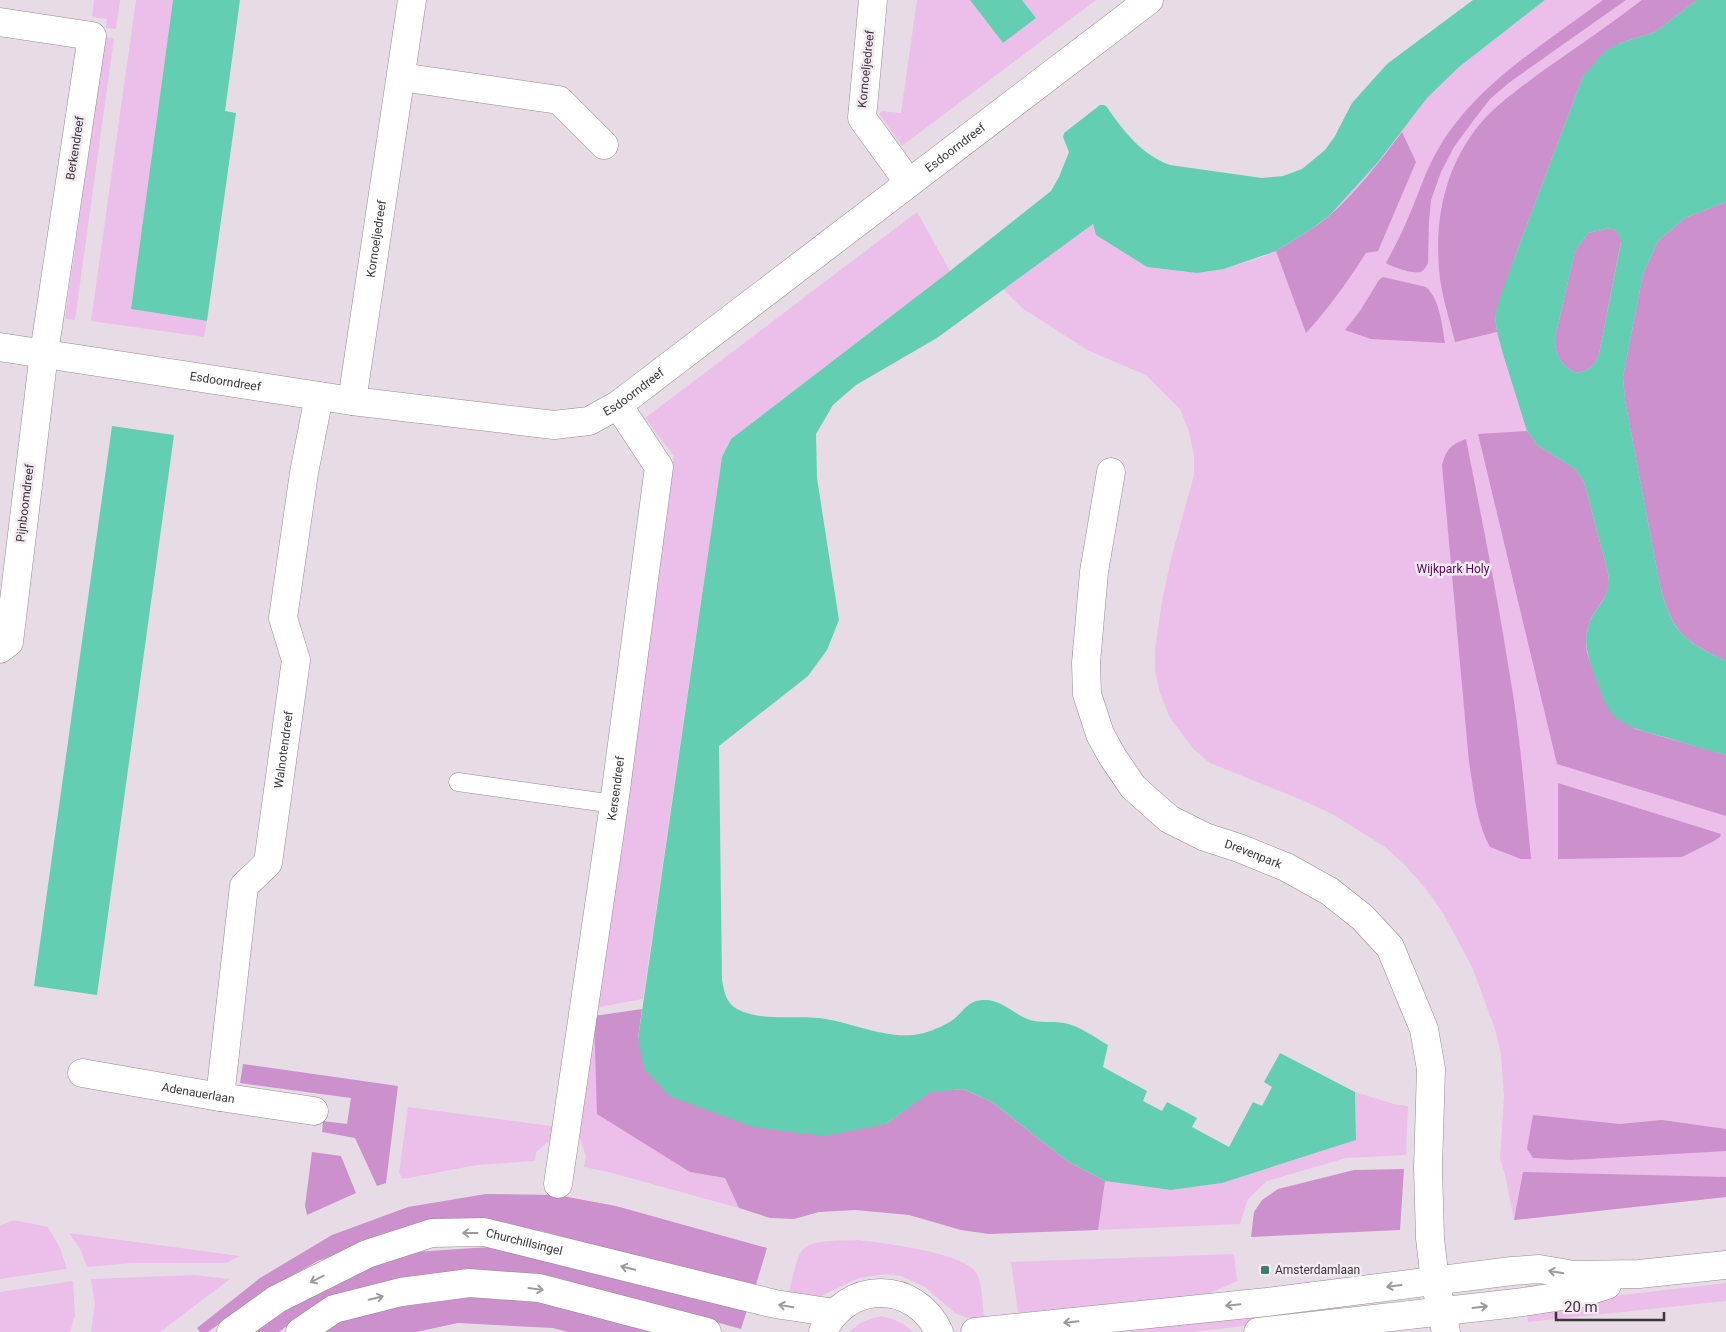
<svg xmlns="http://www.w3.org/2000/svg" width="1726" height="1332" font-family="Roboto,sans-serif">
  <rect width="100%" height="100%" fill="#e7dce6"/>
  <!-- green -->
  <path fill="#ebbfea" d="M 94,0 L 120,0 L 116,29 L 106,28 L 107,19 L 92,17 Z
    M 136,0 L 173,0 L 131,309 L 207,321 L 204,337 L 91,321 Z
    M 917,0 L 970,0 L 1003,43 L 1036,18 L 1022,0 L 1096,0 L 902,146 L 880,115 L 880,113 L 882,111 L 901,113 Z
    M 1545,0 L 1726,0 L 1726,1197 L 1514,1220 L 1505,1174 L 1500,1159 L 1504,1097 L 1501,1054 L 1495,1029 L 1472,967 L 1443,913 L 1426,889 L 1405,865 L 1385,847 L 1334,815 L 1302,800 L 1210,763 L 1193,749 L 1169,716 L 1160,693 L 1155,671 L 1155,649 L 1162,601 L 1171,559 L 1194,475 L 1194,456 L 1189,432 L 1180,409 L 1146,375 L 1089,351 L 1022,308 L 1003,289 L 1093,224 L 1096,235 L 1147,267 L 1197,273 L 1224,269 L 1265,256 L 1378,162 L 1427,98 L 1459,67 Z
    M 105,37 L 114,38 L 75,320 L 65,319 Z
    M 917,212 L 950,271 L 731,439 L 722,457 L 643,999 L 594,1008 L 674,456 L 645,418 Z
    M 594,1016 L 690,1172 L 725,1178 L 739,1208 L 608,1172 L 584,1167 L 586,1156 L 578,1133 Z
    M 1355,1092 L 1394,1104 L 1408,1106 L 1406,1155 L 1346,1158 L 1267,1181 L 1248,1199 L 1240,1224 L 1098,1230 L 1105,1181 L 1171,1190 L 1222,1183 L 1356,1140 Z
    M 408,1107 L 558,1127 L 556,1135 L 536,1152 L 535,1161 L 477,1165 L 403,1179 L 399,1173 Z
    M 14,1220 L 48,1227 L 60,1248 L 67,1269 L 0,1279 L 0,1226 Z
    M 69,1233 L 240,1256 L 226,1263 L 132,1263 L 87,1267 L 80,1249 Z
    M 858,1240 C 883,1243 958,1252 974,1270 C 983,1280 982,1302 984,1315 L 983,1318 L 968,1318 L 955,1313 L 925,1287 L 901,1276 L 886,1274 L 859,1278 L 821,1296 L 807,1299 L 788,1297 C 791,1286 796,1255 804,1248 C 816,1239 844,1241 858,1240 Z
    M 1234,1254 L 1237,1281 L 1206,1295 L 1018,1313 L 1011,1262 Z
    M 193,1275 L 230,1279 L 160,1332 L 91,1332 L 95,1304 L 91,1279 Z
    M 73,1281 L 75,1316 L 70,1332 L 0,1332 L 0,1292 Z
    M 1726,1283 L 1726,1301 L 1528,1322 L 1526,1311 L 1613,1296 Z
    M 1343,1300 L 1346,1314 L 1192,1332 L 1069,1332 Z
    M 881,1316 C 894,1319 903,1322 913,1332 L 850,1332 C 859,1322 868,1319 881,1316 Z"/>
  <!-- forest -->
  <path fill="#cc90cc" d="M 1603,0 L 1626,0 L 1510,82 L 1490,99 L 1473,121 L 1454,147 L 1441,172 L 1431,200 L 1429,222 L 1428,263 C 1426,267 1424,271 1420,272 C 1413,274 1392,267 1386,263 C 1394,248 1402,233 1408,218 C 1419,194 1426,168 1440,146 C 1478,83 1546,43 1603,0 Z
    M 1642,0 L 1697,0 L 1655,32 L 1620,43 L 1583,76 L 1515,256 L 1495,316 L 1497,332 L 1455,342 C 1450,321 1443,300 1440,279 C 1433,219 1445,161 1487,116 C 1502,101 1520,88 1537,75 C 1572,50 1608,26 1642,0 Z
    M 1402,132 L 1416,162 L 1378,251 L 1366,253 C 1348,281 1329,308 1306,333 L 1276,251 C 1294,240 1312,230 1328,217 C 1356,193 1380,161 1402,132 Z
    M 1726,202 L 1726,661 C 1683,640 1673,633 1660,586 L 1625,400 L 1623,377 L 1643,274 L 1658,241 L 1685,218 Z
    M 1611,228 L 1617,232 L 1621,241 L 1599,354 C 1595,365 1590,370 1578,373 C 1562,368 1554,354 1555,338 L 1575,251 L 1588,233 Z
    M 1383,277 L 1426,287 C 1440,299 1442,326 1445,343 L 1371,339 L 1345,330 L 1360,311 L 1379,280 Z
    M 1527,431 L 1537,445 L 1575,469 L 1584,482 L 1608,573 L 1609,585 L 1606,595 L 1591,618 L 1587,630 L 1586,643 L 1587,653 L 1604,700 L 1635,729 L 1726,755 L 1726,816 L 1557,764 L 1478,434 Z
    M 1466,439 C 1481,516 1497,593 1509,670 C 1520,733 1525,796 1531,859 L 1521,859 L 1490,847 C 1476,821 1474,791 1469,762 L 1442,465 C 1447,449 1450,445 1466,439 Z
    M 1558,783 L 1721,834 L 1720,837 L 1714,841 L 1682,857 L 1558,859 Z
    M 642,1009 L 638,1039 L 886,1124 L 931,1091 L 963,1089 L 992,1102 L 1067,1161 L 1105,1181 L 1098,1230 L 989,1234 L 961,1230 L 909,1215 L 855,1210 L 819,1212 L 794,1219 L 770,1218 L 739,1208 L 725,1178 L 690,1172 L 597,1114 L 594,1016 Z
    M 243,1064 L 398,1086 L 386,1183 L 377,1186 L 355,1138 L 322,1132 L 323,1121 L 347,1124 L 351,1098 L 240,1083 Z
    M 1533,1115 L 1620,1124 L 1662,1120 L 1726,1129 L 1726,1151 L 1571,1160 L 1533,1158 L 1527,1149 Z
    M 312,1152 L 341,1156 L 356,1193 L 307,1215 L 305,1206 Z
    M 1404,1169 L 1400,1230 L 1251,1237 L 1254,1212 L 1262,1200 L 1278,1189 L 1354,1170 Z
    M 1523,1172 L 1726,1177 L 1726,1197 L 1514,1220 Z
    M 486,1194 L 557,1195 L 616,1206 L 767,1248 L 755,1288 L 541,1231 L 465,1227 L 384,1238 L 318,1261 L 260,1294 L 208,1332 L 200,1332 L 197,1328 L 260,1278 L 332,1235 L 408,1207 Z
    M 489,1247 L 748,1307 L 741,1329 L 554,1277 L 495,1271 L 428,1274 L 352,1294 L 292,1322 L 279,1332 L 245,1332 L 349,1270 L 415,1252 Z
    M 443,1292 L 537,1296 L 671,1332 L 568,1332 L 553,1328 L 458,1323 L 416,1332 L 321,1332 L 339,1322 Z"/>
  <!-- water -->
  <path fill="#64ceb3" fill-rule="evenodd" d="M 173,0 L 240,0 L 225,111 L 236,113 L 207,321 L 131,309 Z
    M 970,0 L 1022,0 L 1036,18 L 1003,43 Z
    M 1473,0 L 1545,0 L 1459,67 L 1427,98 L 1378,162 L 1329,216 L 1310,230 L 1276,251 L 1224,269 L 1197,273 L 1147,267 L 1096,235 L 1093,224 L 937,338 L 856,385 L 833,405 L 816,434 L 817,478 L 839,620 L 827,650 L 808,676 L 719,746 L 722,980 C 724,991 726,1003 737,1009 C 762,1022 793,1015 819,1018 C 853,1022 890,1042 924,1033 C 934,1030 946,1025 954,1019 C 966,1009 968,1000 985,1000 C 1002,1000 1015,1015 1030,1020 C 1041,1023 1053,1021 1064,1023 C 1080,1026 1094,1037 1108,1045 L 1103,1067 L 1147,1091 L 1143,1101 L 1162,1111 L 1167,1102 L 1197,1118 L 1192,1127 L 1229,1147 L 1253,1102 L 1262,1106 L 1272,1087 L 1264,1082 L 1280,1053 L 1355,1092 L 1356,1140 L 1222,1183 L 1171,1190 L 1105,1181 L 1067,1161 L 992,1102 L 963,1089 L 931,1092 L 886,1124 L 825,1136 L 753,1127 L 669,1096 L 644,1069 L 638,1039 L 722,457 L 731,439 L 950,271 L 1051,191 L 1059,177 L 1069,152 L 1063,137 L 1064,133 L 1100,105 L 1104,105 L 1107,107 C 1123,131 1142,155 1170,165 L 1262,178 L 1283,176 L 1302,169 L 1325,150 L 1335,136 L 1352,103 L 1387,64 Z
    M 1697,0 L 1726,0 L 1726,202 L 1685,218 L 1658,241 L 1643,274 L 1623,377 L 1625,400 L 1660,586 C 1672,632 1683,641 1726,661 L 1726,755 C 1706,750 1687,744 1668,738 C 1651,733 1632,730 1618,719 C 1605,710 1600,690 1595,676 C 1590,662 1584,647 1587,632 C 1591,606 1612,603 1608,573 L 1584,482 L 1575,469 L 1537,445 L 1527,431 L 1503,354 L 1497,332 L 1495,316 L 1499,300 L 1515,256 L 1583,76 L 1605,51 L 1620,43 L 1655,32 ZM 1611,228 L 1617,232 L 1621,242 L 1599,354 C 1595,365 1590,370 1578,373 C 1562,368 1554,354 1555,338 L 1575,251 L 1588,233 Z
    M 112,426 L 174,435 L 97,995 L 34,986 Z"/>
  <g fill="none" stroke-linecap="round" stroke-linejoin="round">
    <defs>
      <path id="lane" d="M 458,782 L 614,804"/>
      <g id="street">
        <path d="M 873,0 L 862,118 L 909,183"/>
        <path d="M 0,22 L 92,36 L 44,353 L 9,642 L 0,649"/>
        <path d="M 401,77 L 559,100 L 604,145"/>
        <path id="s1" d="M 0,347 L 352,401 L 554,425 L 589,421 L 618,405 L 1149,0"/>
        <path id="s2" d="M 352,401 L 412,0"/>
        <path id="s3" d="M 1111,472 L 1094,572 L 1086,663 L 1087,694 L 1100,734 L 1112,756 L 1133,787 L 1169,819 L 1205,837 L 1239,848 L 1286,867 L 1329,891 L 1362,917 L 1390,947 L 1424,1029 L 1431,1069 L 1428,1168 L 1430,1238 L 1435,1281 L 1446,1332"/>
        <path id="s4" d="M 82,1073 L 220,1097 L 314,1111"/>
        <path id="s5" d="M 220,1097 L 244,886 L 268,863 L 296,660 L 283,618 L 304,473 L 319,396"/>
        <path id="s6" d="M 558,1184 L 614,804 L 659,467 L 618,405"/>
      </g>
      <g id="secondary">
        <path id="s7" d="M 231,1332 L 277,1299 L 367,1254 L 432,1233 L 484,1232 L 775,1304 L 835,1313"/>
        <path d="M 300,1332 L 334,1309 L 401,1292 L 469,1283 L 539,1288 L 707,1332"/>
        <path d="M 823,1332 C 846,1280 915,1280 939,1332"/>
        <path d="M 975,1332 L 1267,1302 L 1512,1271 L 1539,1269 L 1574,1275 L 1639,1274 L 1726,1265"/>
        <path d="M 1258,1332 L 1516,1303 L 1582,1293 L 1607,1285"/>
      </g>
    </defs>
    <!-- lane casing -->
    <use href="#lane" stroke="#948a93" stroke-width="19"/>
    <!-- street casing -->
    <use href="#street" stroke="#948a93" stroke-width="29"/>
    <!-- secondary casing -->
    <use href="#secondary" stroke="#948a93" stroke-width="29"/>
    <!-- lane -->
    <use href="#lane" stroke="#fff" stroke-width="18"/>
    <!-- street -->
    <use href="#street" stroke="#fff" stroke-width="28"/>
    <!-- secondary -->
    <use href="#secondary" stroke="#fff" stroke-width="28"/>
  </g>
  <!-- one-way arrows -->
  <defs><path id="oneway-shaft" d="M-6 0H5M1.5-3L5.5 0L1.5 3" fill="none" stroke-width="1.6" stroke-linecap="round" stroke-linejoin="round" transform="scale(1.25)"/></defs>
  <g stroke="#9d9a9c">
    <use href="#oneway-shaft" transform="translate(470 1233) rotate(180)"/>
    <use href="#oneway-shaft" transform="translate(628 1268) rotate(-166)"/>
    <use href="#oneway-shaft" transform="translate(1556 1272) rotate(-170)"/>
    <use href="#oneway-shaft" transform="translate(317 1279) rotate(153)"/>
    <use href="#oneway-shaft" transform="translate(1394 1286) rotate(173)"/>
    <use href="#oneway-shaft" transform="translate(536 1289) rotate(8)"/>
    <use href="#oneway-shaft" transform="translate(376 1298) rotate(-14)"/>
    <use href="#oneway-shaft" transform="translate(1233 1305) rotate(174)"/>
    <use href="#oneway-shaft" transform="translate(786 1306) rotate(-171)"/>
    <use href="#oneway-shaft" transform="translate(1480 1307) rotate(-7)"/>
    <use href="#oneway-shaft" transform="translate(1071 1322) rotate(174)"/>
  </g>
  <!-- markers -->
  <rect fill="#3d7d6d" stroke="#f4eaf4" stroke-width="2" x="1260" y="1265" width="10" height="10" rx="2.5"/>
  <g text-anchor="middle" stroke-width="5" stroke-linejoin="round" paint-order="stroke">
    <!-- street labels -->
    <g font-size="12" fill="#3b363a" stroke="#f4eaf4">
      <text transform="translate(866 69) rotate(-84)" y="4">Kornoeljedreef</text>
      <text dy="4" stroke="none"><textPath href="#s1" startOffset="1052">Esdoorndreef</textPath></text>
      <text transform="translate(75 148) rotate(-81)" y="4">Berkendreef</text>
      <text dy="4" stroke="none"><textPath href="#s2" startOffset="164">Kornoeljedreef</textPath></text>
      <text dy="4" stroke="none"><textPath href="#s1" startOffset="228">Esdoorndreef</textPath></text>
      <text dy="4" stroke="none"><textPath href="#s1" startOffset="648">Esdoorndreef</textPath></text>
      <text transform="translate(25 503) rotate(-83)" y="4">Pijnboomdreef</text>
      <text dy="4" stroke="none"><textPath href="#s5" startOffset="360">Walnotendreef</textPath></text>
      <text dy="4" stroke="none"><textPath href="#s6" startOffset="400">Kersendreef</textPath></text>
      <text dy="4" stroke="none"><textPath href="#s3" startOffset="468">Drevenpark</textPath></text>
      <text dy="4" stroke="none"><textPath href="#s4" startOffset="118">Adenauerlaan</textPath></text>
      <text dy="4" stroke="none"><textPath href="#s7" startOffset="319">Churchillsingel</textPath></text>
    </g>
    <!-- park labels -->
    <g font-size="12" fill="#530955" stroke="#f4eaf4">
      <text x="1453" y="573">Wijkpark Holy</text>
    </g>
    <!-- poi labels -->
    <g font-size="12" fill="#3b363a" stroke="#f4eaf4" text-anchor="start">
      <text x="1275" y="1274">Amsterdamlaan</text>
    </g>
  </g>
  <!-- scale -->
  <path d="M1556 1312v8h108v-8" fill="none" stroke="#3b363a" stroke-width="2.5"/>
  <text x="1564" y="1312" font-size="15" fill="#3b363a" stroke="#f4eaf4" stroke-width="4" paint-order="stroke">20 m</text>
</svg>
